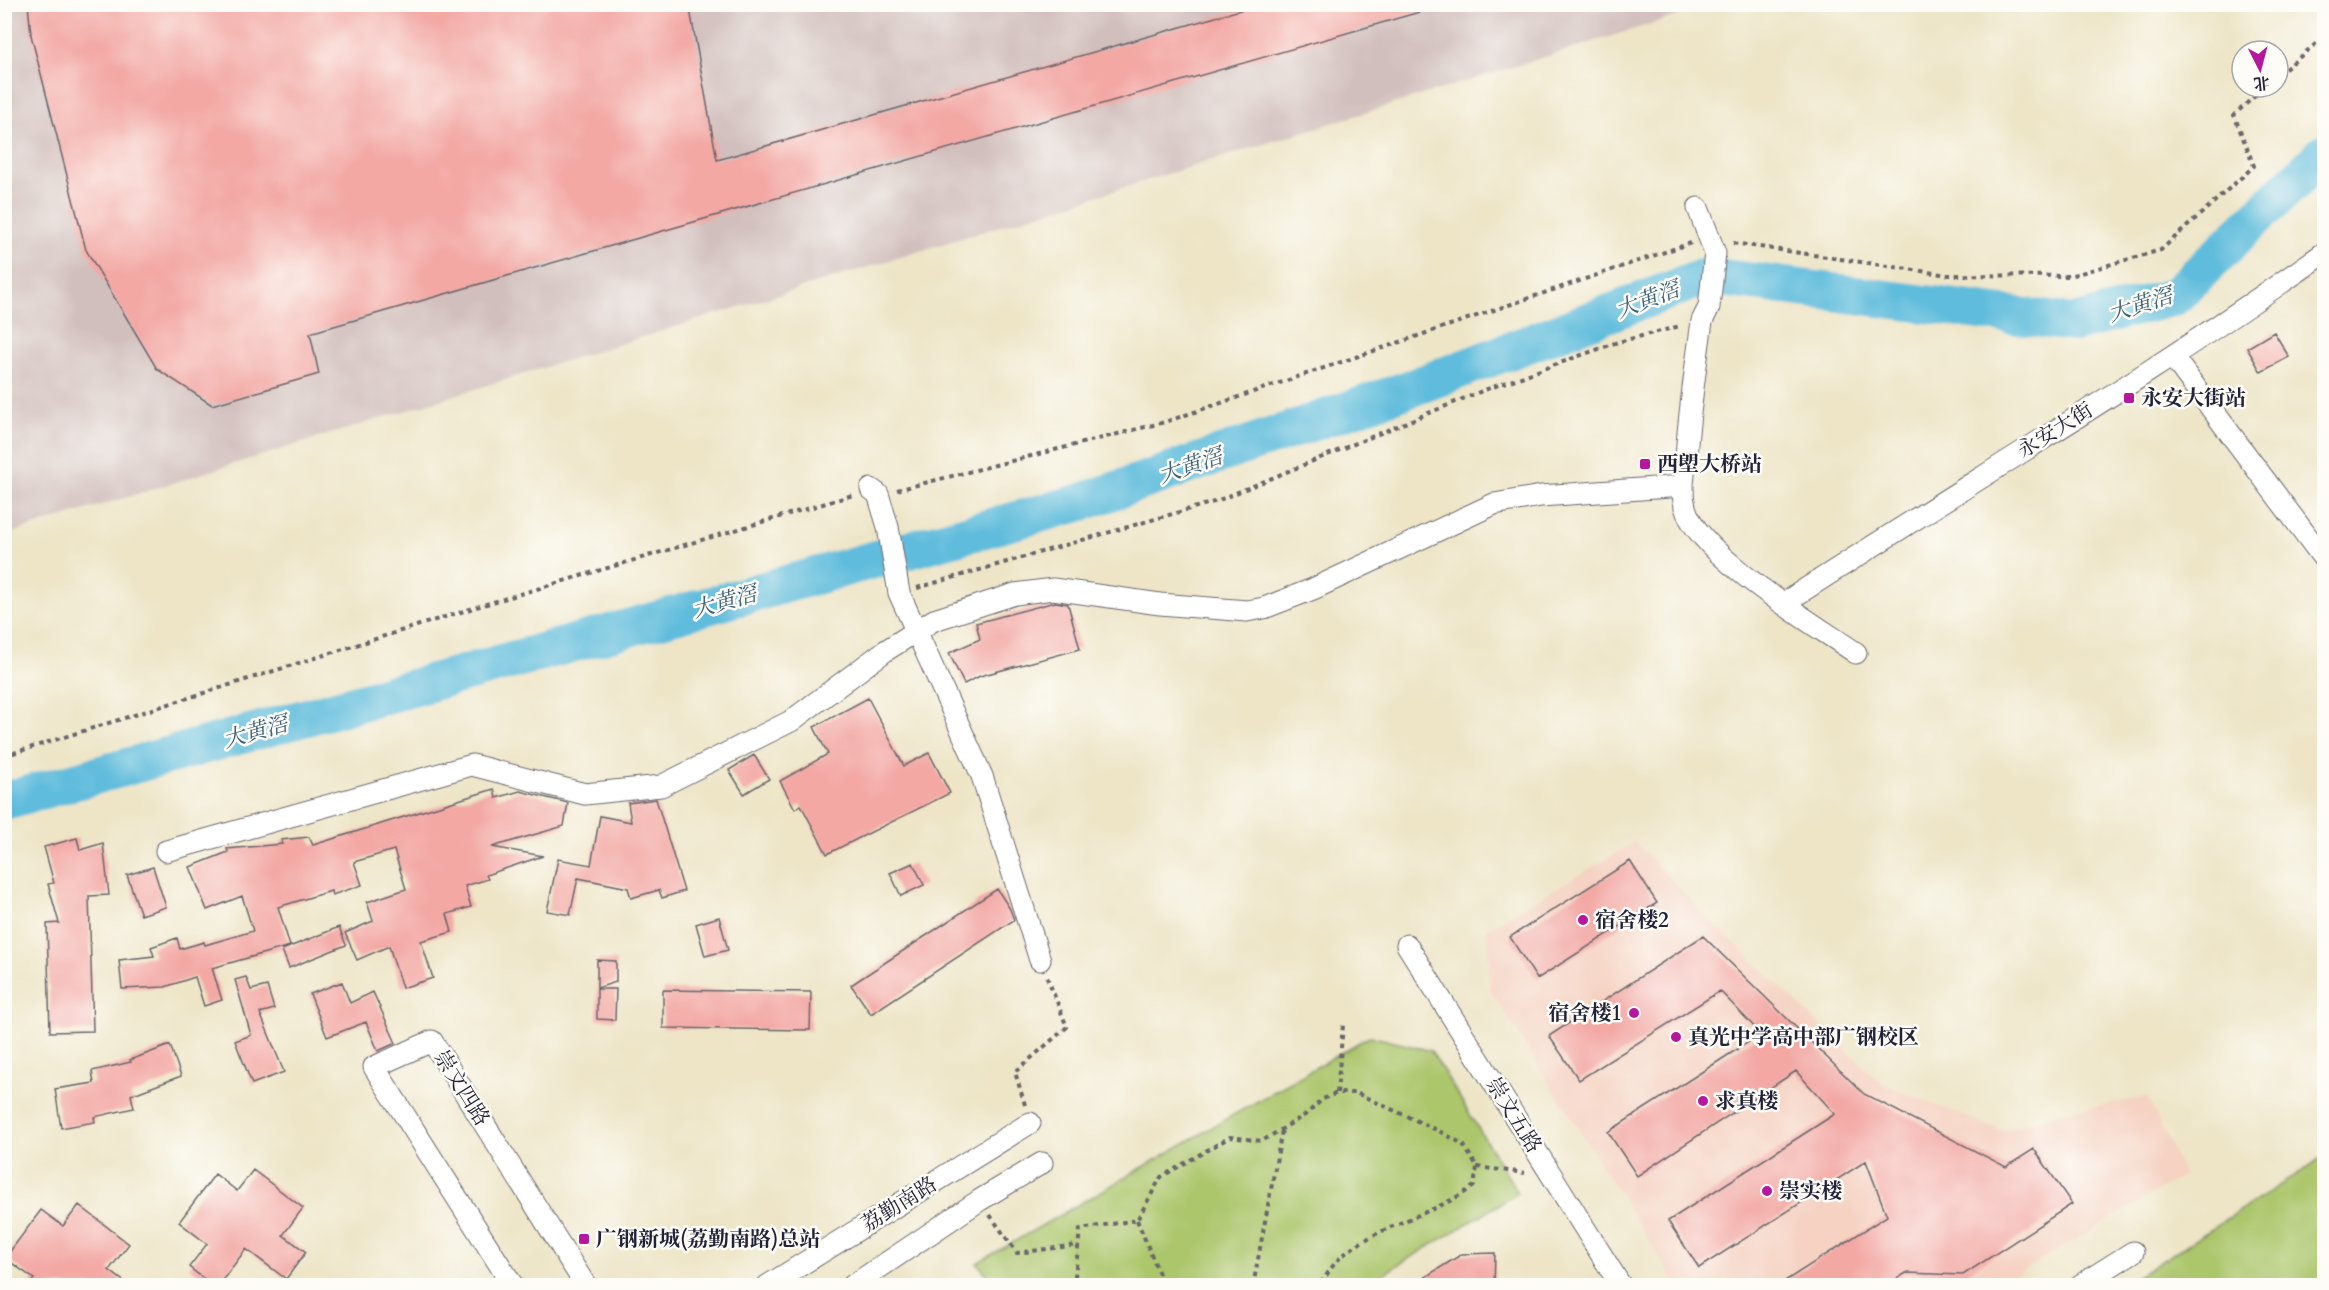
<svg xmlns="http://www.w3.org/2000/svg" width="2329" height="1290" font-family="Cardo,'Noto Serif SC',serif">
  <rect width="100%" height="100%" fill="#fdfcf7"/>
  <filter id="ink" filterUnits="userSpaceOnUse"><feTurbulence type="fractalNoise" baseFrequency=".0167" numOctaves="2"/><feDisplacementMap in="SourceGraphic" scale="12" xChannelSelector="R" yChannelSelector="G"/><feConvolveMatrix kernelMatrix="1 2 1 2 8 2 1 2 1" color-interpolation-filters="sRGB"/></filter>
  <filter id="wash" filterUnits="userSpaceOnUse"><feTurbulence type="fractalNoise" baseFrequency=".008" numOctaves="4" result="noise"/><feDisplacementMap in="SourceGraphic" scale="24" xChannelSelector="R" yChannelSelector="G"/><feGaussianBlur stdDeviation="1.35" result="paint"/><feColorMatrix in="noise" values="0 0 0 0 0 0 0 0 0 0 0 0 0 0 0 0 0 1.4 0 .05"/><feComposite in="paint" operator="in"/></filter>
  <g filter="url(#wash)">
    <rect width="100%" height="100%" fill="#eee5c7"/>
    <!-- built -->
    <path fill="#f5d2c2" d="M 1635,842 L 1706,916 L 1882,1084 L 2003,1131 L 2063,1112 L 2148,1097 L 2184,1175 L 1999,1285 L 1677,1285 L 1490,989 L 1487,929 Z"/>
    <!-- industrial -->
    <path fill="#d1bfbd" d="M 5,5 L 1712,5 L 5,535 Z"/>
    <!-- green -->
    <path fill="#acc66c" stroke="#677454" stroke-width="1.5" d="M 1370,1036 L 1431,1051 L 1518,1193 L 1365,1285 L 996,1285 L 977,1263 Z
      M 2324,1157 L 2324,1285 L 2122,1285 L 2146,1271 Z"/>
    <g fill="none" stroke-linecap="round" stroke-linejoin="round">
      <!-- river -->
      <path stroke="#5ebcdc" stroke-width="38" d="M 4,801 L 1082,502 L 1409,389 L 1707,276 L 2074,323 L 2174,297 L 2324,153"/>
    </g>
    <g id="blocks">
      <!-- building -->
      <path fill="#f3a8a4" d="M 28,4 L 689,4 L 717,160 L 1261,4 L 1430,4 L 1430,9 L 310,333 L 319,374 L 212,405 L 157,369 L 86,250 L 31,35 Z
        M 2274,332 L 2289,357 L 2261,372 L 2247,348 Z
        M 1055,602 L 1068,604 L 1080,649 L 980,676 L 964,684 L 949,653 L 980,639 L 976,623 Z
        M 868,698 L 904,766 L 929,753 L 950,793 L 827,854 L 801,805 L 795,809 L 780,781 L 828,754 L 814,727 Z
        M 754,755 L 769,779 L 744,794 L 729,770 Z
        M 494,789 L 496,798 L 520,791 L 568,803 L 564,826 L 492,847 L 543,856 L 486,875 L 488,879 L 465,886 L 471,907 L 447,914 L 452,932 L 421,941 L 433,978 L 402,988 L 389,946 L 357,960 L 345,933 L 373,921 L 367,902 L 406,889 L 394,850 L 354,862 L 362,885 L 332,895 L 331,891 L 278,907 L 290,946 L 212,968 L 222,1000 L 204,1006 L 195,977 L 165,987 L 122,989 L 119,960 L 154,956 L 151,947 L 177,938 L 180,949 L 204,942 L 205,945 L 253,931 L 242,896 L 207,910 L 190,867 L 228,852 L 227,849 L 282,844 L 281,840 L 309,837 L 313,845 Z
        M 656,799 L 684,891 L 662,898 L 659,890 L 631,898 L 628,888 L 578,878 L 570,915 L 547,911 L 558,859 L 591,865 L 600,816 L 631,822 L 628,803 Z
        M 77,838 L 80,850 L 103,843 L 109,895 L 89,896 L 93,1031 L 50,1032 L 47,924 L 59,923 L 48,884 L 54,883 L 44,847 Z
        M 1630,861 L 1657,903 L 1537,979 L 1510,937 Z
        M 913,863 L 924,885 L 901,896 L 890,873 Z
        M 153,867 L 166,907 L 141,915 L 127,875 Z
        M 997,889 L 1010,909 L 1014,920 L 871,1014 L 851,985 Z
        M 719,917 L 728,950 L 705,956 L 696,924 Z
        M 339,927 L 346,945 L 289,968 L 282,950 Z
        M 1703,936 L 1864,1094 L 2006,1167 L 2034,1149 L 2072,1204 L 1963,1275 L 1906,1273 L 1886,1286 L 1777,1286 L 1887,1216 L 1866,1161 L 1699,1268 L 1668,1221 L 1835,1114 L 1796,1071 L 1637,1176 L 1608,1132 L 1761,1034 L 1720,991 L 1579,1080 L 1549,1036 Z
        M 597,960 L 616,961 L 616,982 L 597,988 Z
        M 246,977 L 251,990 L 267,986 L 274,1009 L 260,1013 L 284,1072 L 252,1084 L 235,1041 L 251,1035 L 235,980 Z
        M 342,982 L 350,1003 L 373,992 L 396,1043 L 378,1051 L 366,1022 L 327,1037 L 310,994 Z
        M 597,989 L 616,989 L 615,1020 L 597,1019 Z
        M 663,990 L 811,992 L 810,1030 L 663,1028 Z
        M 170,1045 L 181,1076 L 131,1095 L 134,1108 L 94,1117 L 95,1122 L 61,1128 L 55,1089 L 94,1083 L 92,1071 L 131,1062 L 130,1060 Z
        M 253,1170 L 303,1208 L 283,1235 L 306,1252 L 286,1279 L 246,1249 L 218,1286 L 213,1286 L 189,1267 L 207,1244 L 179,1222 L 215,1174 L 237,1191 Z
        M 79,1205 L 129,1244 L 109,1270 L 130,1286 L 29,1286 L 34,1279 L 5,1258 L 41,1210 L 63,1226 Z
        M 1495,1253 L 1494,1286 L 1411,1286 L 1462,1254 Z"/>
    </g>
  </g>
  <g filter="url(#ink)">
    <use href="#blocks" fill-opacity="0" stroke="#69666c" stroke-width="1.5"/>
    <g fill="none" stroke-linecap="round" stroke-linejoin="round">
      <defs>
        <path id="minor" d="M 1698,208 L 1715,253 L 1709,307 L 1702,321 C 1696,366 1689,411 1686,457 C 1684,473 1681,491 1685,507 C 1697,554 1814,624 1856,653
          M 2172,356 L 2324,559
          M 871,489 L 878,494 L 888,527 L 899,593 L 982,776 L 1040,960
          M 1784,603 C 1964,486 2149,377 2324,253
          M 166,851 L 472,765 L 585,794 L 661,786 L 791,721 L 885,651 L 934,620 L 1015,594 L 1053,589 L 1160,604 L 1247,611 L 1264,608 L 1313,589 L 1494,504 L 1541,496 L 1683,486
          M 1407,945 L 1621,1286
          M 513,1286 L 374,1067 L 432,1041 L 586,1286
          M 767,1286 L 1030,1123
          M 852,1286 L 980,1200 L 1042,1163
          M 2079,1286 L 2133,1252"/>
      </defs>
      <!-- minor casing -->
      <use href="#minor" stroke="#69666c" stroke-width="23"/>
      <!-- path -->
      <path stroke="#69666c" stroke-width="4" stroke-dasharray="4.5 4.5" stroke-linecap="butt" d="M 2278,75 L 2324,37
        M 1733,243 L 1948,275 L 2070,276 L 2161,250 L 2254,166 L 2234,115 L 2265,87
        M 897,490 L 1165,422 L 1691,243
        M 917,588 L 1214,502 L 1482,391 L 1618,342 L 1680,326
        M 4,756 L 483,605 L 853,495
        M 1337,1093 L 1343,1025
        M 1025,1105 L 1015,1072 L 1067,1027 L 1047,977
        M 1477,1167 L 1525,1173
        M 990,1215 L 1017,1253 L 1077,1245
        M 1137,1220 L 1164,1286
        M 1074,1286 L 1080,1229 L 1137,1220 L 1161,1177 L 1230,1137 L 1262,1141 L 1305,1115 L 1323,1099 L 1337,1093 L 1356,1093 L 1439,1131 L 1463,1144 L 1477,1167 L 1474,1186 C 1435,1215 1376,1225 1340,1258 C 1333,1264 1327,1275 1321,1283 L 1316,1286
        M 1253,1286 L 1282,1130"/>
      <!-- minor -->
      <use href="#minor" stroke="#fff" stroke-width="21"/>
    </g>
  </g>
  <!-- markers -->
  <g fill="#b5179e" stroke="#fdfcf7" stroke-width="2">
    <rect x="2123" y="392" width="12" height="12" rx="3"/>
    <rect x="1639" y="458" width="12" height="12" rx="3"/>
    <circle cx="1583" cy="920" r="6"/>
    <circle cx="1634" cy="1013" r="6"/>
    <circle cx="1676" cy="1037" r="6"/>
    <circle cx="1703" cy="1101" r="6"/>
    <circle cx="1767" cy="1191" r="6"/>
    <rect x="578" y="1233" width="12" height="12" rx="3"/>
  </g>
  <g text-anchor="middle" stroke-width="5" stroke-linejoin="round" paint-order="stroke">
    <!-- poi labels -->
    <g font-size="21" font-weight="bold" fill="#22223b" stroke="#fdfcf7" text-anchor="start">
      <text x="2141" y="405">永安大街站</text>
      <text x="1657" y="471">西塱大桥站</text>
      <text x="1595" y="927">宿舍楼2</text>
      <text x="1622" y="1020" text-anchor="end">宿舍楼1</text>
      <text x="1688" y="1044">真光中学高中部广钢校区</text>
      <text x="1715" y="1108">求真楼</text>
      <text x="1779" y="1198">崇实楼</text>
      <text x="596" y="1246">广钢新城(荔勤南路)总站</text>
    </g>
    <!-- street labels -->
    <g font-size="21" fill="#22223b" stroke="#fdfcf7">
      <text transform="translate(2055 430) rotate(-32)" y="7">永安大街</text>
      <text transform="translate(462 1088) rotate(58)" y="7">崇文四路</text>
      <text transform="translate(1514 1115) rotate(58)" y="7">崇文五路</text>
      <text transform="translate(899 1204) rotate(-32)" y="7">荔勤南路</text>
    </g>
    <!-- water labels -->
    <g font-size="22" font-style="italic" fill="#3a607b" stroke="#fdfcf7">
      <text transform="translate(1647 299) rotate(-21)" y="8">大黄滘</text>
      <text transform="translate(2140 304) rotate(-18)" y="8">大黄滘</text>
      <text transform="translate(1190 465) rotate(-19)" y="8">大黄滘</text>
      <text transform="translate(724 601) rotate(-16)" y="8">大黄滘</text>
      <text transform="translate(255 731) rotate(-16)" y="8">大黄滘</text>
    </g>
  </g>
  <!-- margin -->
  <rect width="2329" height="1290" fill="none" stroke="#fdfcf7" stroke-width="24"/>
  <!-- north arrow -->
  <g transform="translate(2260 69) rotate(174)"><circle r="28" fill="#fdfcf7" stroke="#a5a5ac" stroke-width="1.5"/>
  <path d="M0-4.5L10 22L0 15L-10 22Z" fill="#b5179e"/>
  <text y="-9" font-size="16" font-weight="bold" text-anchor="middle" fill="#22223b">北</text>
  </g>
</svg>
